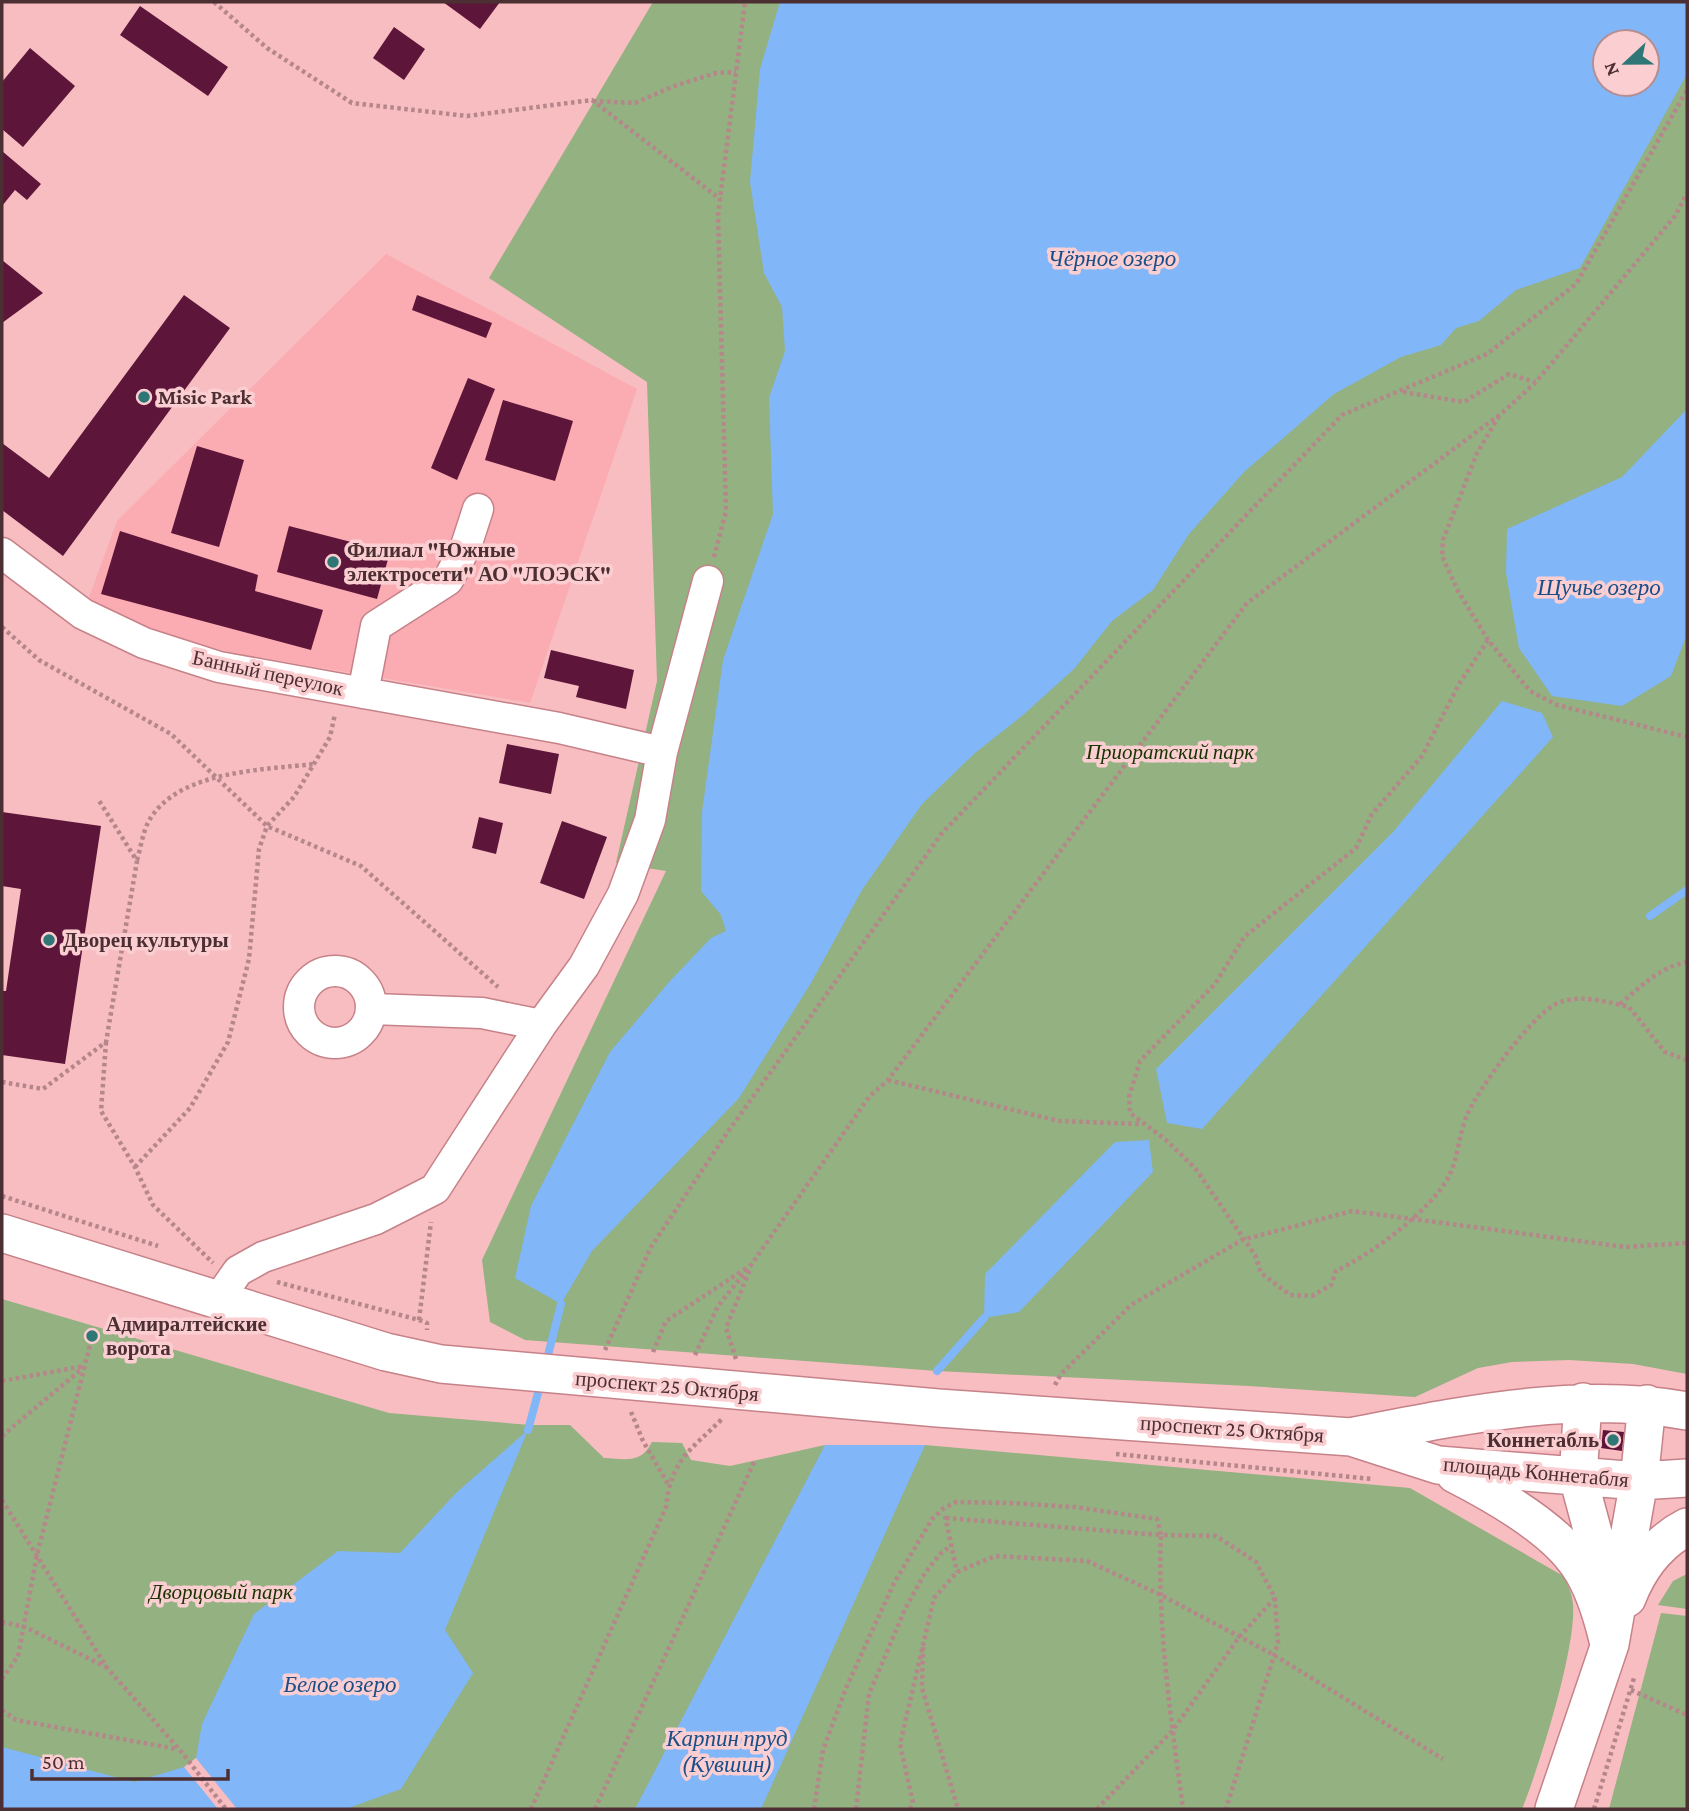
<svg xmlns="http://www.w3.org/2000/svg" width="1689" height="1811" font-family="'Crimson Pro',serif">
  <rect width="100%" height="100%" fill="#f7bdc1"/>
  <!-- built -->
  <path fill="#fbabb2" d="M 386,254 L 637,389 L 530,703 L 234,653 L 83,614 L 117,521 Z"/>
  <!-- green -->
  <path fill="#93b181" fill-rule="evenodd" d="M 653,2 L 1687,2 L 1687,1374 L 1633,1364 L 1569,1360 L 1512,1362 L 1478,1368 L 1415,1397 L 1249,1386 L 937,1371 L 525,1340 L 490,1322 L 482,1260 L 666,871 L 616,863 L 657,681 L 647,382 L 489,278 ZM 1605,42 L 1647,42 L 1647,84 L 1605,84 Z
    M 2,1299 L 389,1413 L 530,1425 L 570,1425 L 604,1458 C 626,1459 641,1464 652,1442 L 682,1443 L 691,1460 L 730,1466 L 825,1445 L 925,1445 L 1410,1488 L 1565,1577 C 1567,1584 1571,1591 1572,1598 C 1581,1635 1538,1770 1522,1809 L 2,1809 Z
    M 1687,1574 L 1687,1609 L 1658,1605 L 1673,1581 Z
    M 1661,1613 L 1687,1616 L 1687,1809 L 1609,1809 Z"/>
  <!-- water -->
  <path fill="#81b6f8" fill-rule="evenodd" d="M 780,2 L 1687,2 L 1687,74 L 1580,268 L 1516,290 L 1479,321 L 1456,328 L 1441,345 L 1401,357 L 1334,394 L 1244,472 L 1189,534 L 1153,590 L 1112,621 L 1074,669 L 1023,715 L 975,753 L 922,804 L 862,890 L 811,983 L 739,1098 L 592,1251 L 561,1304 L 515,1278 L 531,1206 L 610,1052 L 670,981 L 711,938 L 726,931 L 721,915 L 701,891 L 702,812 L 723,660 L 773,514 L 769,398 L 785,351 L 782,307 L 764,273 L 750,182 L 760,69 ZM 1647,42 L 1647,84 L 1605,84 L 1605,42 Z
    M 1687,409 L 1687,634 L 1671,676 L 1622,706 L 1552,696 L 1519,648 L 1506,573 L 1507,529 L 1622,477 Z
    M 1502,701 L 1542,713 L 1553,737 L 1202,1129 L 1167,1123 L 1156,1069 L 1393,832 Z
    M 1149,1140 L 1153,1172 L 1019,1312 L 984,1318 L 985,1274 L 1115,1142 Z
    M 528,1430 L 445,1630 L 473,1673 L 401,1789 L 346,1809 L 2,1809 L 2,1747 L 134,1782 L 184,1767 L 196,1758 L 202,1724 L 254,1614 L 338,1551 L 400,1553 L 456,1493 Z
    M 825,1445 L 925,1445 L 761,1809 L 635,1809 Z"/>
  <!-- pier -->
  <path fill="#f7bdc1" d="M 196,1758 L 237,1809 L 218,1809 L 184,1767 Z"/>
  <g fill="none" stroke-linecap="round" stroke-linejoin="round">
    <!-- stream -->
    <path stroke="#81b6f8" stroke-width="8" d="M 1650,916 L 1687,890
      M 546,1363 L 561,1304
      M 937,1371 L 984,1318
      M 528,1430 L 541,1382"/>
  </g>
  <!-- building -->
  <path fill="#5d1539" d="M 443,2 L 500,2 L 480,29 Z
    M 140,6 L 228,67 L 208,96 L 120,35 Z
    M 394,27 L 425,49 L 404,80 L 373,58 Z
    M 30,48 L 75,86 L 23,147 L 2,129 L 2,82 Z
    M 2,151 L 41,184 L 27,200 L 15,190 L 2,206 Z
    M 2,260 L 43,293 L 2,323 Z
    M 184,295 L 230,328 L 63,556 L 2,510 L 2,443 L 49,478 Z
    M 417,295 L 492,323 L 486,338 L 412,310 Z
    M 468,378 L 495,389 L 457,480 L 431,468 Z
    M 503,400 L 573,421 L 555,481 L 485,460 Z
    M 197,446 L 244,460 L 219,547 L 171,533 Z
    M 289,526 L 390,552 L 377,599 L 277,572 Z
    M 120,531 L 258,575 L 255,591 L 323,610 L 311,650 L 101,594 Z
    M 551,650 L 634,670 L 626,709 L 576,697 L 579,686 L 544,678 Z
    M 507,744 L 559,754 L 551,794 L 499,783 Z
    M 2,812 L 101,826 L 65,1064 L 2,1055 L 2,991 L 6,991 L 21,889 L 2,886 Z
    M 479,817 L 503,823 L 496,854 L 472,848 Z
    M 562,821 L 607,837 L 584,899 L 540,883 Z
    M 1603,1430 L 1624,1432 L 1622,1451 L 1601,1448 Z"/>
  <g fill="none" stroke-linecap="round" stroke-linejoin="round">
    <defs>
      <path id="minor" d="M 2,553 L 83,614 L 144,643 L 219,667 L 559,728 L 662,752
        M 363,693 L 376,626 L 448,580 L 466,546 L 478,509
        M299 1007a36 36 0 1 1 72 0a36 36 0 1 1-72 0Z
        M 372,1009 L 482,1013 L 541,1025
        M 217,1301 L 238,1271 L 263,1257 L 376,1219 L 435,1189 L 541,1025 L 584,966 L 623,894 L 650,820 L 662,752 L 708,581"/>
      <path id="major" d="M 2,1233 L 386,1352 L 441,1364 L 938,1408 L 1351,1437 L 1438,1465 L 1639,1481 L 1687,1478
        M 1583,1402 L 1578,1477 L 1596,1544 L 1603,1595
        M 1355,1436 C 1464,1415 1577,1391 1687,1411
        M 1455,1474 C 1494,1494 1553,1527 1578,1564 C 1593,1585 1602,1615 1608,1640
        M 1627,1598 C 1639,1567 1658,1542 1687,1527
        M 1554,1809 L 1610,1644 L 1639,1481 L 1647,1404"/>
    </defs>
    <!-- minor casing -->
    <use href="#minor" stroke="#c68288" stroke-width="33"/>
    <!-- major casing -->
    <use href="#major" stroke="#c68288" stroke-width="40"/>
    <!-- path -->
    <path stroke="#b5868a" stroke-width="4.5" stroke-dasharray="3.5 3.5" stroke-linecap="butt" d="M 214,2 L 267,48 L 352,103 L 467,116 L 592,100 L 720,199
      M 593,101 L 635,103 L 674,86 L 716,73 L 736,72
      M 1403,392 L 1464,402 L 1509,374 L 1535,382
      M 1499,416 L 1477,453 L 1443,540 L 1442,556 L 1458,591 L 1488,640 L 1530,691 L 1557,705 L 1687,737
      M 714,557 L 726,511 L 718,215 L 745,2
      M 2,627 L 39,660 L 171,734 L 267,826 L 361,866 L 498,987
      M 1488,640 L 1459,684 L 1422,756 L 1372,814 L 1356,848 L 1244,937 L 1215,984 L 1140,1061 L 1129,1097 L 1130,1113 L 1166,1140 L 1195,1168 L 1255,1255 L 1261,1273 L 1290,1295 L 1312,1296 L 1331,1285 L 1336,1271 C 1371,1254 1431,1211 1449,1176 C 1458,1158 1459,1134 1467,1115 C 1479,1088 1531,1016 1556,1004 C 1578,993 1607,1002 1629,1007 L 1665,1052 L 1687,1060
      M 137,860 C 141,847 143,830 150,819 C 180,770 264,770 314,764
      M 1620,1004 C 1643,985 1658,968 1687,962
      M 106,1042 L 101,1111 L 135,1167 L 153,1205 L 213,1263
      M 888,1080 L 1059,1121 L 1141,1124
      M 2,1082 L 43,1089 L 106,1042 L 137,861 L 98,799
      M 135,1167 L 190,1108 L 228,1042 L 249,959 L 259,849 L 267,826 L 294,797 L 330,737 L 335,714
      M 2,1196 L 158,1246
      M 277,1282 L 419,1320 L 427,1323 L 427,1330
      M 419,1320 L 431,1222
      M 605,1350 L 651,1247 L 727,1133 L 942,833 L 1342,415 L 1487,354 L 1576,284 L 1687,90
      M 653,1352 L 666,1321 L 748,1267
      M 695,1355 L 718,1306 L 751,1265 L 869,1097 L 888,1080 L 1247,603 L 1502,413 L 1536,382 L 1675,216 L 1687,193
      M 736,1359 L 726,1328 L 750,1269
      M 2,1381 L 84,1366
      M 1055,1385 L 1061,1374 L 1131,1305 L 1242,1240 L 1352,1211 L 1625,1247 L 1687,1243
      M 631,1412 L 643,1441 L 668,1484
      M 2,1436 L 84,1367
      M 1116,1454 L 1372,1479
      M 2,1500 L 107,1668 L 179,1749 L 226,1809
      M 945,1516 L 957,1572
      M 946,1518 L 1161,1535 C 1157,1628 1171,1717 1183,1809
      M 2,1622 L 25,1627 L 106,1667
      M 923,1647 L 922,1688 L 958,1809
      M 2,1679 L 18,1656 L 37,1555 L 90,1345
      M 1631,1690 L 1687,1715
      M 2,1710 L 16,1720 L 177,1749
      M 531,1809 L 666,1507 C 671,1459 691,1450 722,1419
      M 595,1809 L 755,1460
      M 814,1809 L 823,1750 L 846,1688 L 894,1583 L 932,1519 L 944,1508 L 956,1502 L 1011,1503 L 1074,1507 L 1157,1519 L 1161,1535 L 1216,1536 L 1256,1562 L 1275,1598 L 1278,1643 L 1226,1809
      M 856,1809 L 869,1694 L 905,1609 L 925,1573 L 940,1554 L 952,1545
      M 910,1809 L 913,1803 L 900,1744 L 934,1598 L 957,1572 L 995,1556 L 1087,1561 L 1159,1594 L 1274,1655 L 1443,1759
      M 1097,1809 L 1173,1730 L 1240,1636 L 1275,1598
      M 1594,1809 L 1634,1678"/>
    <!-- minor -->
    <use href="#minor" stroke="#fff" stroke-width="30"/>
    <!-- major -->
    <use href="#major" stroke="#fff" stroke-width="37"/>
  </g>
  <!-- markers -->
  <g fill="#2e7776" stroke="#fbced1" stroke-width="2.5">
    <circle cx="144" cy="397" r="7"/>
    <circle cx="333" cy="562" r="7"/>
    <circle cx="49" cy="940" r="7"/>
    <circle cx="92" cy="1336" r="7"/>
    <circle cx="1613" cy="1440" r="7"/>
  </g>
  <g text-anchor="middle" stroke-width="7" stroke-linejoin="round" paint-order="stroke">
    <!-- poi labels -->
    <g font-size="21" font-weight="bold" fill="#4c2f32" stroke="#fbced1" text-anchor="start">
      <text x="158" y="404">Misic Park</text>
      <text x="347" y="557">Филиал "Южные<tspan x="347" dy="24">электросети" АО "ЛОЭСК"</tspan></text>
      <text x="63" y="947">Дворец культуры</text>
      <text x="106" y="1331">Адмиралтейские<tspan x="106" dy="24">ворота</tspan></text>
      <text x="1599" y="1447" text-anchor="end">Коннетабль</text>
    </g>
    <!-- street labels -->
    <g font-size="21" fill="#4c2f32" stroke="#fbced1">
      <text transform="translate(268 673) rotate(12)" y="7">Банный переулок</text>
      <text transform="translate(667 1386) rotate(5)" y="7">проспект 25 Октября</text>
      <text transform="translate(1232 1429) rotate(4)" y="7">проспект 25 Октября</text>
      <text transform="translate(1536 1472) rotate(5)" y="7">площадь Коннетабля</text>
    </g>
    <!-- park labels -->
    <g font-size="21" font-style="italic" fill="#183300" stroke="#fbced1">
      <text x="1170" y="759">Приоратский парк</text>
      <text x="221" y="1599">Дворцовый парк</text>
    </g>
    <!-- water labels -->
    <g font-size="23" font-style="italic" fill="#194e89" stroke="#fbced1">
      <text x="1112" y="266">Чёрное озеро</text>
      <text x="1599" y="595">Щучье озеро</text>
      <text x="340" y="1692">Белое озеро</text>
      <text x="727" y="1746">Карпин пруд<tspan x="727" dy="26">(Кувшин)</tspan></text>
    </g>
  </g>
  <!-- border -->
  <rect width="1689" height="1811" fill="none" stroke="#4c2f32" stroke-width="7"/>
  <!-- north arrow -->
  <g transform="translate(1626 63) rotate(248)"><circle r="33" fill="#fbced1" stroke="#b58e91" stroke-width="2"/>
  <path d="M0-5L12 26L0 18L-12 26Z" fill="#2e7776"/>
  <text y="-10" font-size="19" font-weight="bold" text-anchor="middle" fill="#4c2f32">N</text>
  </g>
  <!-- scale -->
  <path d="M32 1769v10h196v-10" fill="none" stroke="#4c2f32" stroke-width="3.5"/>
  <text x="42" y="1769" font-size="21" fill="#4c2f32" stroke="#fbced1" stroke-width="5" paint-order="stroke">50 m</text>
</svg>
